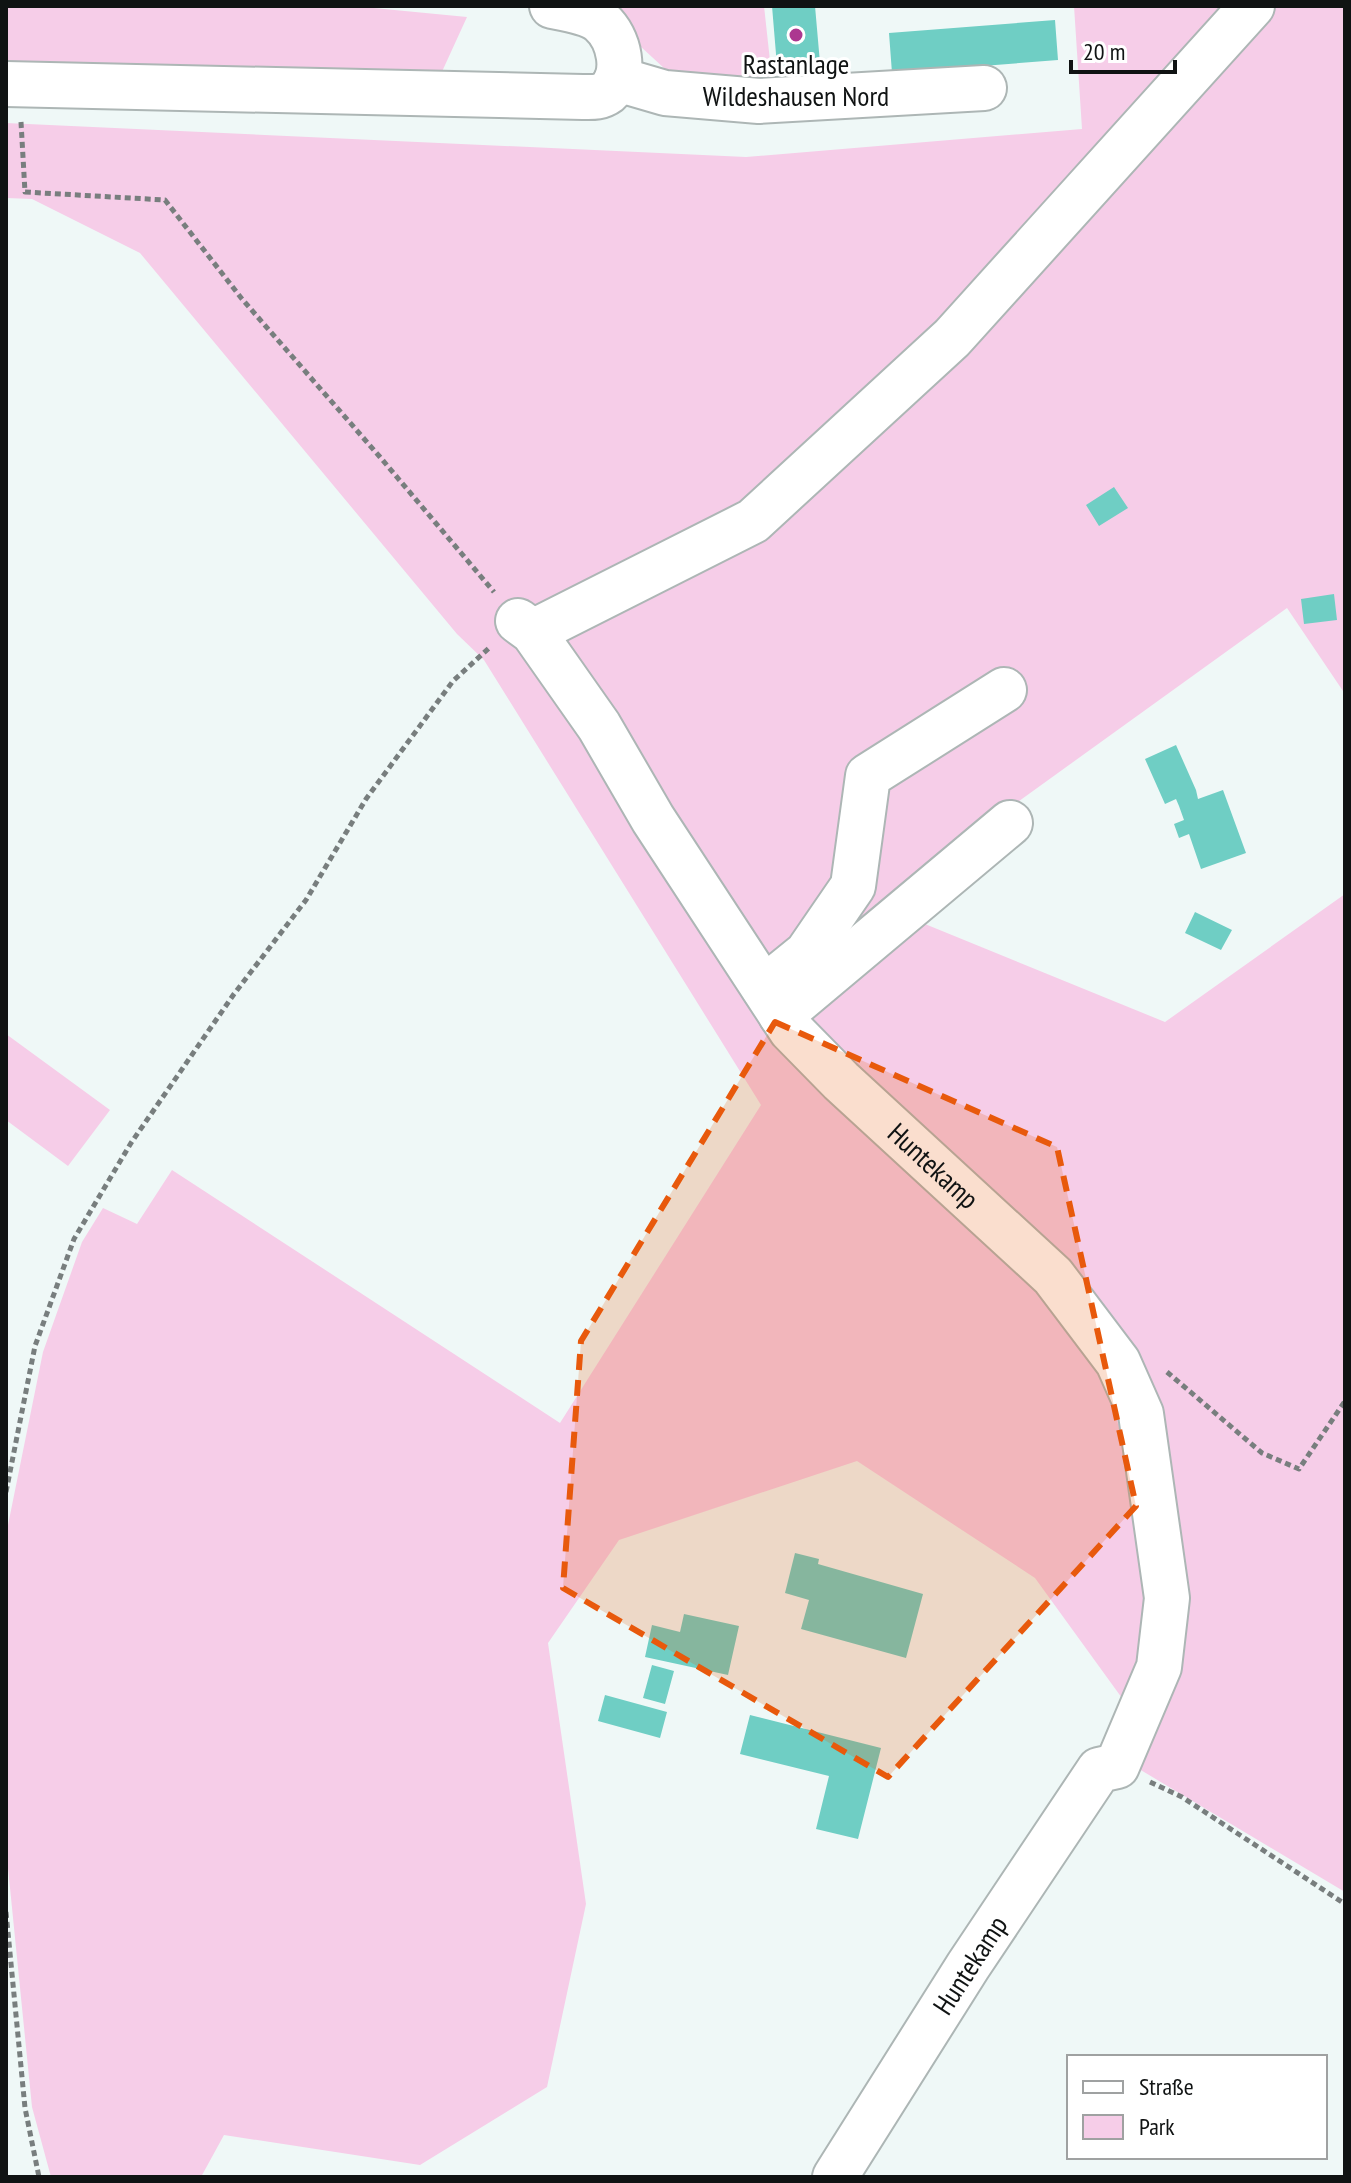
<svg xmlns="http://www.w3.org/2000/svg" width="1351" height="2183" font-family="'PT Sans Narrow',sans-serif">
  <rect width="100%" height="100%" fill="#eff8f7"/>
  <!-- green -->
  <path fill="#f6cde8" d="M 6,6 L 353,6 L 467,17 L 440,76 L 6,69 Z
    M 588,6 L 764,6 L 773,88 L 736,87 L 665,69 L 602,11 Z
    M 1074,6 L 1345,6 L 1345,694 L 1287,608 L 876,904 L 1165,1022 L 1345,894 L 1345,1892 L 1139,1769 L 1127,1705 L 1035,1578 L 857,1461 L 619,1540 L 548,1643 L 586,1904 L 547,2087 L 420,2165 L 224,2135 L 201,2177 L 51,2177 L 32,2107 L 6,1848 L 6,1535 L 43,1352 L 82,1242 L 103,1208 L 137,1224 L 172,1170 L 560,1423 L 761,1105 L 484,660 L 457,634 L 140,253 L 32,199 L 6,198 L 6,123 L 746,157 L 1082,129 Z
    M 6,1034 L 110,1110 L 68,1166 L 6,1120 Z"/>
  <!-- building -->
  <path fill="#6fcec4" d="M 772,6 L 815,6 L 820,63 L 777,66 Z
    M 1055,20 L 1058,60 L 892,73 L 889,33 Z
    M 1114,487 L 1128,508 L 1099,526 L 1086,505 Z
    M 1334,594 L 1337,620 L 1304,624 L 1301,599 Z
    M 1176,745 L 1196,790 L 1198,799 L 1223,790 L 1246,853 L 1201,869 L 1189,834 L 1179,838 L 1174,824 L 1184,820 L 1179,806 L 1176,799 L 1165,804 L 1145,759 Z
    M 1195,912 L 1232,930 L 1221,950 L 1185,933 Z
    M 795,1553 L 819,1559 L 818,1564 L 923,1594 L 906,1658 L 801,1629 L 809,1600 L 785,1593 Z
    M 684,1614 L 739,1626 L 728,1675 L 645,1657 L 652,1625 L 680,1632 Z
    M 652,1665 L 674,1671 L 665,1704 L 643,1698 Z
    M 605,1695 L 667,1712 L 660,1738 L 598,1721 Z
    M 750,1715 L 881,1748 L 858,1839 L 816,1829 L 829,1776 L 740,1754 Z"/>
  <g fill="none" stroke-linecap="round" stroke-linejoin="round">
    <defs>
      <g id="minor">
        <path d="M 617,79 L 665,93 L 759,101 L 984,88"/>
        <path d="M 6,84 L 583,97 C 591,97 600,98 608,92 C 628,74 619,38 601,22 C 589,12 567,9 552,6"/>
        <path id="s1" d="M 518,621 L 533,632 L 599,726 L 653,819 L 791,1030 L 841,1081 L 1053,1276 L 1118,1362 L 1141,1414 L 1167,1598 L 1159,1667 L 1117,1766 L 1099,1770 L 968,1966 L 835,2177"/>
        <path d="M 533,632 L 753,521 L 952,338 L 1252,6"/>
        <path d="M 764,988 L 807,953 L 853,886 L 868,776 L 1004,690"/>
        <path d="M 781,1015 L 1010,823"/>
      </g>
    </defs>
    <!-- minor casing -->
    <use href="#minor" stroke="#adb6b5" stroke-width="48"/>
    <!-- path -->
    <path stroke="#787e7e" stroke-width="5" stroke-dasharray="6 4" stroke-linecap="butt" d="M 21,122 L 25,192 L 165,200 L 242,299 L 380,457 L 494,592
      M 1167,1372 L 1262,1453 L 1299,1469 L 1345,1401
      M 6,1492 L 35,1346 L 74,1239 L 131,1143 L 234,994 L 306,900 L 366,799 L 453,681 L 489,648
      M 1150,1782 L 1182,1797 L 1345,1904
      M 6,1912 L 25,2108 L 39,2177"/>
    <!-- minor -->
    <use href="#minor" stroke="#fff" stroke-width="44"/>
  </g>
  <!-- marked area -->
  <path fill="#e8590c" fill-opacity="0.2" stroke="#e8590c" stroke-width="6" stroke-dasharray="16 10" stroke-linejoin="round" d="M 775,1022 L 1057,1147 L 1136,1506 L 888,1777 L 563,1588 L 581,1341 Z"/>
  <!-- markers -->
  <circle fill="#ac3790" stroke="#fff" stroke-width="3" cx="796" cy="35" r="8"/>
  <g text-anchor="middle" stroke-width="6" stroke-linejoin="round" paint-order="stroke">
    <!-- poi labels -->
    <g font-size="28" fill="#101313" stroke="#fff">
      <text x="796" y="74">Rastanlage<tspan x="796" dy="32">Wildeshausen Nord</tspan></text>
    </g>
    <!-- street labels -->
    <g font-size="28" fill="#101313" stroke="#fff">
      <text dy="10" stroke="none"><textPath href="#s1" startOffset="690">Huntekamp</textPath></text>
      <text transform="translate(970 1965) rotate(-57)" y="10">Huntekamp</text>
    </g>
  </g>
  <!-- border -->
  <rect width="1351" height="2183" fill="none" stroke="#101313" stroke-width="16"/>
  <!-- legend -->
  <rect x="1067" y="2055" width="260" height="104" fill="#ffffff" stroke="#9fa1a1" stroke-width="2"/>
  <rect x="1083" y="2081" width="40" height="12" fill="#ffffff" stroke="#9fa1a1" stroke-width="2"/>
  <text x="1139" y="2095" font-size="24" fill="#101313">Straße</text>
  <rect x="1083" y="2115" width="40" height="24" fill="#f6cde8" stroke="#9fa1a1" stroke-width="2"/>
  <text x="1139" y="2135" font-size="24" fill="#101313">Park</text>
  <!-- scale -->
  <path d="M1071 60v12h104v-12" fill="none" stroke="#101313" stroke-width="4"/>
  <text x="1083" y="60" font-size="24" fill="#101313" stroke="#ffffff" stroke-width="6" paint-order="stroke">20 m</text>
</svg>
